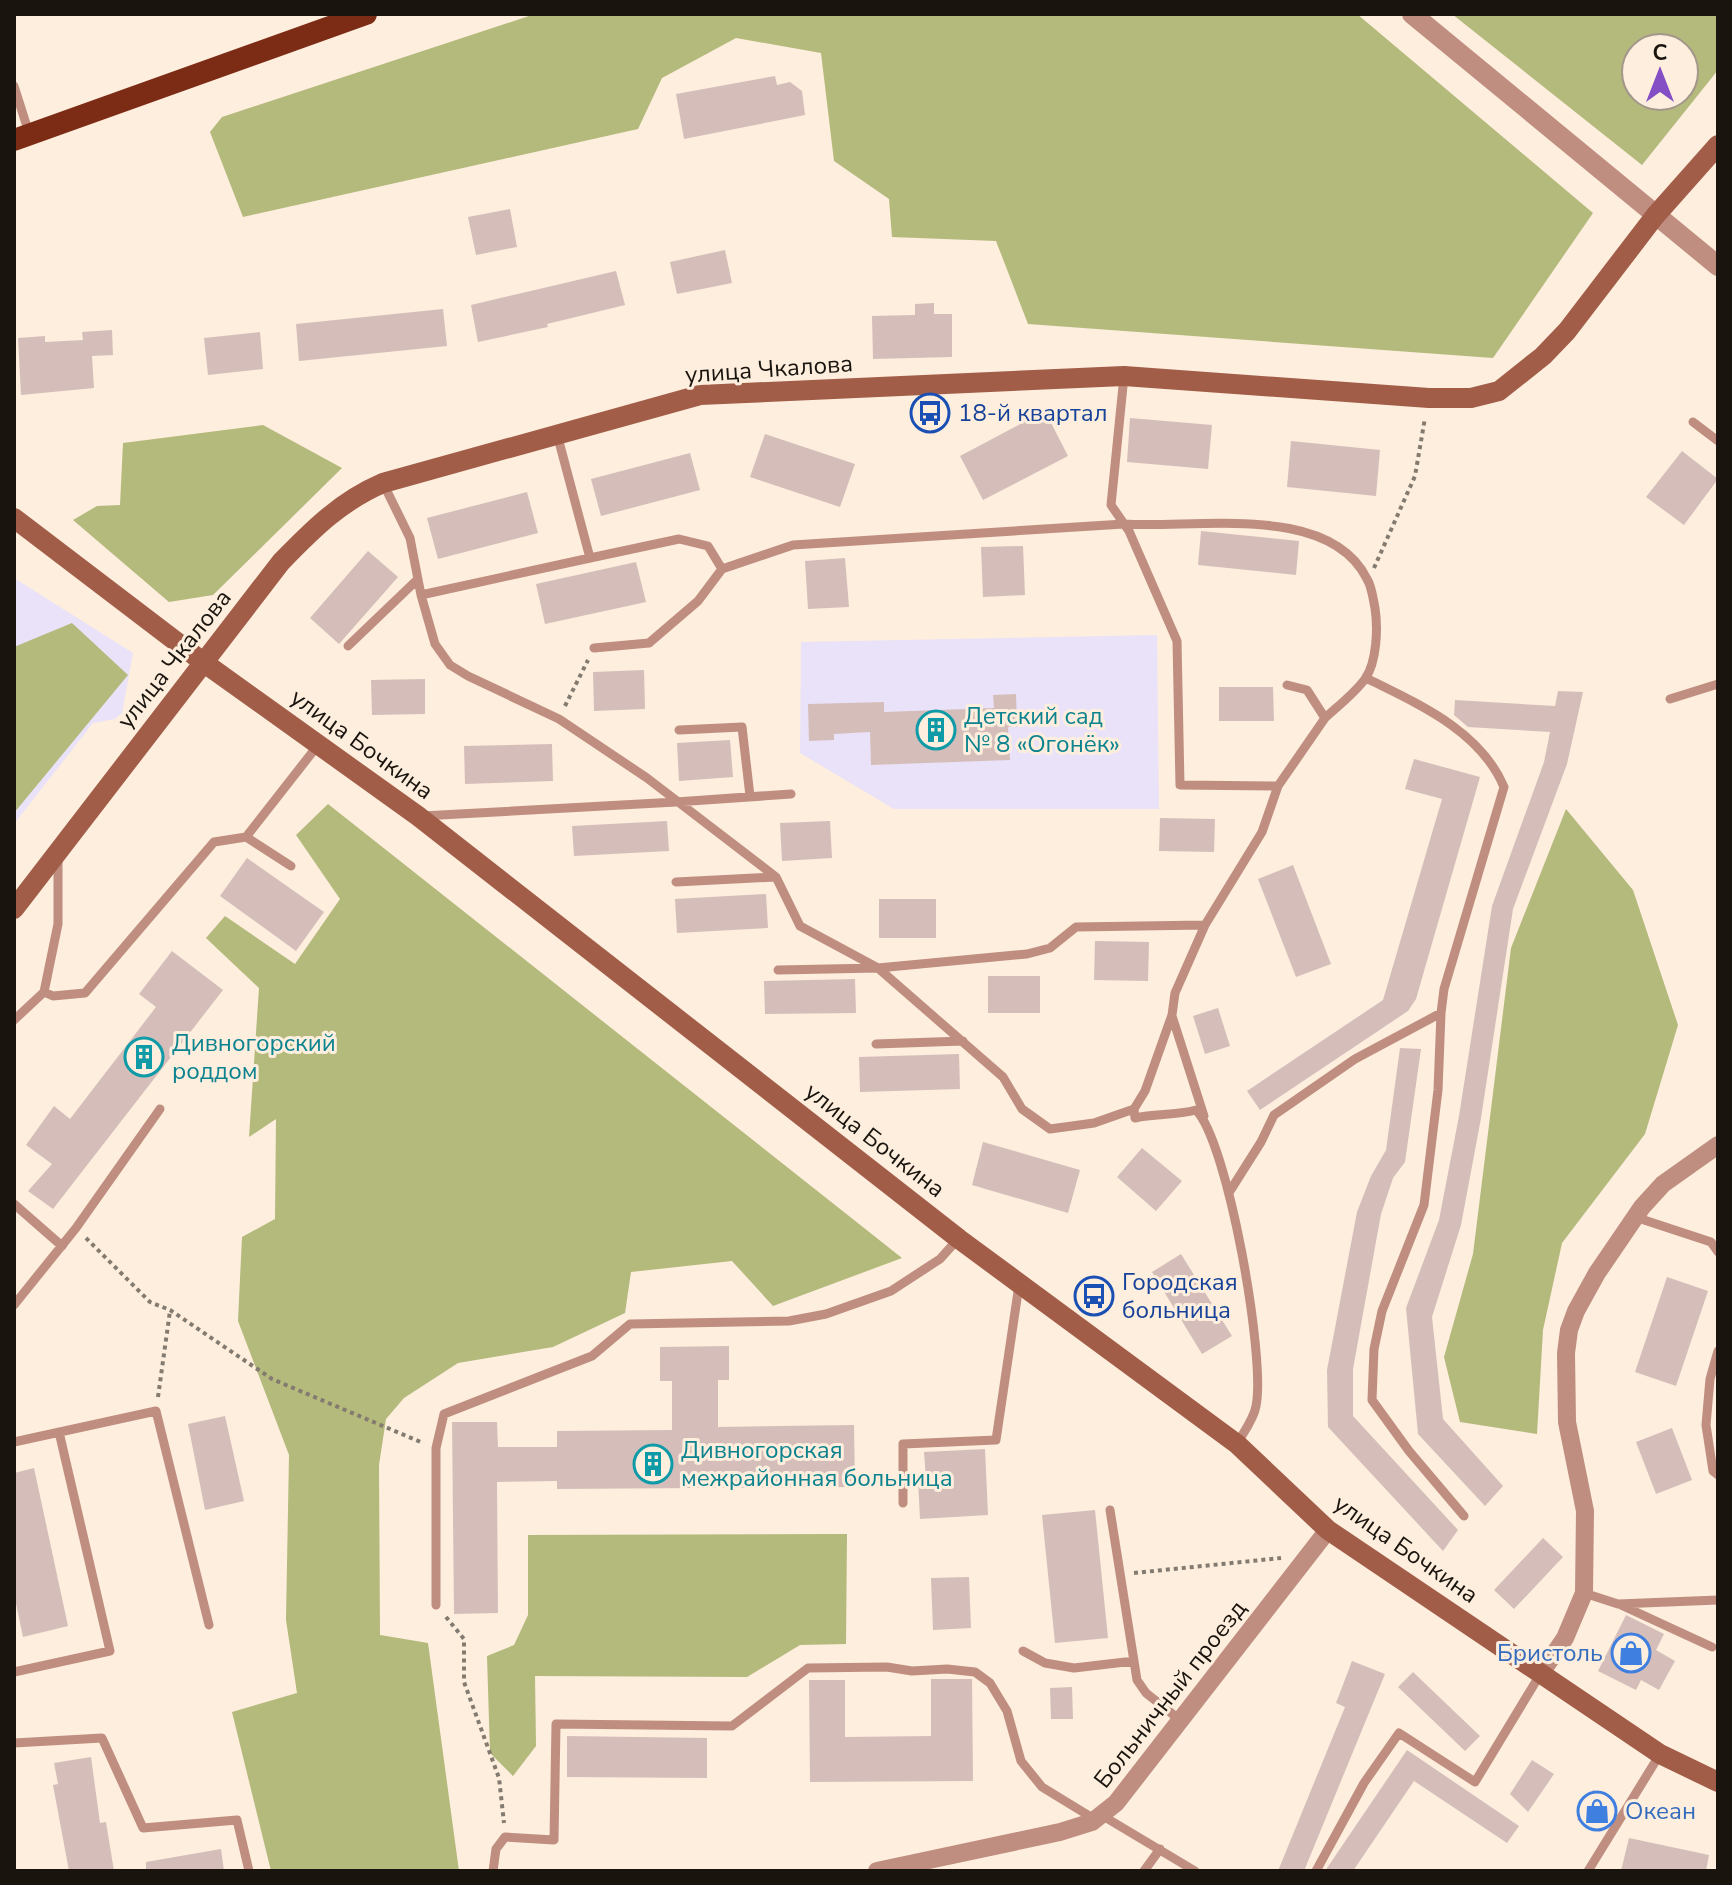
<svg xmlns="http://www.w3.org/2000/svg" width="1732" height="1885" font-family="'Nunito Sans',sans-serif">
  <rect width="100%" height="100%" fill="#fdeedd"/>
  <!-- education -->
  <path fill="#eae2f8" d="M 14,578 L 133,653 L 122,713 L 115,719 L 93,723 L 14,824 Z
    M 1157,635 L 1159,809 L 894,809 L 800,753 L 801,642 Z"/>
  <!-- forest -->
  <path fill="#b4b97c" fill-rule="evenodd" d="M 535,14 L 1357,14 L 1593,213 L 1493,358 L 1028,324 L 996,241 L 892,237 L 889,199 L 834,161 L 821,53 L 736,38 L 662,78 L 638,129 L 243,217 L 210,132 L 222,117 Z
    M 1452,14 L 1718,14 L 1718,70 L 1642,165 ZM 1636,48 L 1684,48 L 1684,96 L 1636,96 Z
    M 263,425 L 342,468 L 213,595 L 169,602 L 73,520 L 97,506 L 120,505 L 123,443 Z
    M 72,623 L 128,675 L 14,813 L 14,647 Z
    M 328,804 L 902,1258 L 773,1306 L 732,1261 L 631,1272 L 625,1313 L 553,1347 L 458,1363 L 404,1398 L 386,1419 L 379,1465 L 380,1635 L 428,1643 L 459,1871 L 271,1871 L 232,1712 L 297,1693 L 286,1620 L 289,1455 L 238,1321 L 242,1237 L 275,1219 L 276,1119 L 249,1137 L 259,988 L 206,938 L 225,916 L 295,964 L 340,899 L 296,835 Z
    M 1566,809 L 1633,890 L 1678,1025 L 1645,1134 L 1562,1243 L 1543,1330 L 1537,1434 L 1460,1422 L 1444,1357 L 1473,1254 L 1511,948 Z
    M 847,1534 L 846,1644 L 800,1645 L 747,1677 L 535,1676 L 536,1746 L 513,1776 L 490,1753 L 487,1656 L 514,1645 L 528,1615 L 528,1535 Z"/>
  <!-- building -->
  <path fill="#d5beba" d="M 775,76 L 777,85 L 790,82 L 802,91 L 805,115 L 684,139 L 676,94 Z
    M 510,209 L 517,247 L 476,255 L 468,217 Z
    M 725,250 L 732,283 L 677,294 L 670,262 Z
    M 616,271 L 625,305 L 547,324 L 548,327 L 478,342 L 471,305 Z
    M 934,303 L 934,314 L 952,314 L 952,357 L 873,359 L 872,316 L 915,315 L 915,304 Z
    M 443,309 L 447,346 L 299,361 L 296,324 Z
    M 112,330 L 113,355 L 92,356 L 94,388 L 21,395 L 18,338 L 45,336 L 45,342 L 83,340 L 82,332 Z
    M 260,332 L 263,369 L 208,375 L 204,338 Z
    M 1045,411 L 1068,456 L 983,500 L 960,456 Z
    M 1130,418 L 1212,425 L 1208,469 L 1127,462 Z
    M 765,434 L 855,464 L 840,507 L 750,477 Z
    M 1291,441 L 1380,450 L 1376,496 L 1287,487 Z
    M 1682,451 L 1718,479 L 1684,525 L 1646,497 Z
    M 690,453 L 700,490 L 601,516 L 591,479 Z
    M 527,492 L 538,533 L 438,559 L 427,518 Z
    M 1201,531 L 1299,541 L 1296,575 L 1198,565 Z
    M 1023,546 L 1025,595 L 983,597 L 981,547 Z
    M 368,551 L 398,577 L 339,644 L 310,618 Z
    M 845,558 L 849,607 L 808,609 L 805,561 Z
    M 636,562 L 646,602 L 545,624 L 536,584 Z
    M 644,670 L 645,709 L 594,711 L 593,672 Z
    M 425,679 L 425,714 L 372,715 L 371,680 Z
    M 1219,687 L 1273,687 L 1274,721 L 1219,721 Z
    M 1558,691 L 1583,692 L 1567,764 L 1513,909 L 1481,1118 L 1461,1225 L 1432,1317 L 1443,1419 L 1503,1486 L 1485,1506 L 1418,1434 L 1406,1308 L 1439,1220 L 1459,1116 L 1492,906 L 1544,762 L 1550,732 L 1468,727 L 1454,715 L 1455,700 L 1555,706 Z
    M 1016,694 L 1017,727 L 1008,727 L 1010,760 L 871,765 L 870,732 L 834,734 L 834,740 L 809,741 L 808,704 L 884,702 L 884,712 L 994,708 L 993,695 Z
    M 730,740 L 733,777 L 679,781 L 677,743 Z
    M 552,744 L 553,781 L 465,784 L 464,746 Z
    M 1414,759 L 1480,777 L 1416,999 L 1408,1011 L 1260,1110 L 1247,1091 L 1383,1000 L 1442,799 L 1405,789 Z
    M 1160,818 L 1215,819 L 1214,852 L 1159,851 Z
    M 667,821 L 669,851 L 574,856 L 572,826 Z
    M 830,821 L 832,858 L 782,861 L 780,823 Z
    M 247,858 L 324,912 L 296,951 L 220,896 Z
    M 1293,865 L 1331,964 L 1296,977 L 1258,879 Z
    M 766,894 L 768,928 L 677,933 L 675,899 Z
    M 879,899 L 936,899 L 936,938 L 879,938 Z
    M 1095,941 L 1149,942 L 1148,981 L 1094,980 Z
    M 172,951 L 223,990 L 53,1209 L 28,1191 L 52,1164 L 26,1145 L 54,1106 L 70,1119 L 156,1007 L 139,994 Z
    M 988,976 L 1040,976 L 1040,1013 L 988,1013 Z
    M 855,979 L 856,1013 L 765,1014 L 764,981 Z
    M 1218,1008 L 1230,1046 L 1205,1054 L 1193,1016 Z
    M 1400,1048 L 1421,1049 L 1405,1162 L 1393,1178 L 1381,1214 L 1353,1369 L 1353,1416 L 1458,1530 L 1443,1551 L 1328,1427 L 1327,1370 L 1357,1212 L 1371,1176 L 1386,1150 Z
    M 959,1054 L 960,1089 L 860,1092 L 859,1057 Z
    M 983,1142 L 1080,1170 L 1068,1213 L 972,1185 Z
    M 1142,1148 L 1182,1181 L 1156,1211 L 1117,1177 Z
    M 1181,1254 L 1232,1336 L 1202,1354 L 1152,1272 Z
    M 1667,1277 L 1708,1291 L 1676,1386 L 1635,1372 Z
    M 729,1346 L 729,1380 L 718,1380 L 718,1427 L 854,1425 L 855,1487 L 557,1489 L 557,1481 L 497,1482 L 498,1613 L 454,1614 L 452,1422 L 497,1422 L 498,1447 L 557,1447 L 557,1431 L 672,1430 L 672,1381 L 660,1381 L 660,1347 Z
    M 225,1416 L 244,1501 L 205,1510 L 188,1424 Z
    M 1672,1428 L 1692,1480 L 1656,1494 L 1636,1442 Z
    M 985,1449 L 988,1515 L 920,1519 L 918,1480 L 926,1480 L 924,1452 Z
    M 34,1468 L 68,1626 L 23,1637 L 14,1594 L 14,1473 Z
    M 1095,1510 L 1108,1638 L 1055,1643 L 1042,1515 Z
    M 1543,1538 L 1563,1557 L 1514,1609 L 1494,1590 Z
    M 969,1577 L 971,1628 L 933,1630 L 931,1578 Z
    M 1626,1615 L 1664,1634 L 1656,1650 L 1675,1661 L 1659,1690 L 1641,1680 L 1636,1690 L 1598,1671 Z
    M 1352,1661 L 1385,1674 L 1304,1871 L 1278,1871 L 1345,1707 L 1336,1703 Z
    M 1413,1672 L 1480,1736 L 1465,1751 L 1398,1687 Z
    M 931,1679 L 972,1679 L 973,1781 L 810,1782 L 809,1680 L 845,1680 L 845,1737 L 931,1736 Z
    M 1072,1687 L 1073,1719 L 1051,1719 L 1050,1688 Z
    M 567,1736 L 707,1738 L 707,1778 L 567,1777 Z
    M 1407,1750 L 1519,1826 L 1507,1843 L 1414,1781 L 1353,1871 L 1325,1871 Z
    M 91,1757 L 100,1823 L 106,1822 L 114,1871 L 69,1871 L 53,1785 L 58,1784 L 54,1763 Z
    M 1532,1760 L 1554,1774 L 1528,1812 L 1510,1794 Z
    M 1593,1790 L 1616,1802 L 1600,1832 L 1577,1820 Z
    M 1629,1838 L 1709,1855 L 1706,1871 L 1621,1871 Z
    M 221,1849 L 224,1871 L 146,1871 L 146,1862 Z"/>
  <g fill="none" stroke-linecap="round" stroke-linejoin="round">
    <!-- path -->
    <path stroke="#847b70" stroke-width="4" stroke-dasharray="4 4" stroke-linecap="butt" d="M 1374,568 L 1415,476 L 1425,418
      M 565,706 L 588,660
      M 86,1238 L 150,1302 L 170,1310 L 272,1379 L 423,1443
      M 158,1397 L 170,1311
      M 1134,1573 L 1281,1558
      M 446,1617 L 464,1639 L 464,1682 L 499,1778 L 504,1823"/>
    <!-- service -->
    <path stroke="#bf8e80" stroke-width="9" d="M 14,86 L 29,133
      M 1124,376 L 1111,505 L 1129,531 L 1177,641 L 1180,785 L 1278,786 L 1262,832 L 1205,925 L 1175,993 L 1172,1015 L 1145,1091 L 1134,1109
      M 1693,422 L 1718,441
      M 557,434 L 590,558 L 679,539 L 708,546 L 722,569 L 793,545 L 1124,524 C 1194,529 1329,502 1367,579 C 1372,587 1373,599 1375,608 C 1378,628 1377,662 1365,679 C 1355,693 1338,706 1325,718
      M 383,483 L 410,538 L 421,595 L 435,644 L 450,665 L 468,676 L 559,719 L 647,778 L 776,877 L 800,926 L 878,968 L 1003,1077 L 1022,1109 L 1050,1129 L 1094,1123 L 1134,1109 L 1135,1118 C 1156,1113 1174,1116 1196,1110 C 1228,1142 1266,1359 1256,1406 C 1254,1419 1243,1433 1237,1444
      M 421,595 L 590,558
      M 348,646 L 418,579
      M 594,648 L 649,643 L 698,601 L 722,569
      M 1670,699 L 1718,684
      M 679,730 L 742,727 L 750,796
      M 1278,786 L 1325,718 L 1307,690 L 1287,685
      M 422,816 L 676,802 L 791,794
      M 246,837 L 291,866
      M 676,882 L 776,877
      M 778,970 L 878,968 L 1027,954 L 1050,948 L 1076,927 L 1205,925
      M 44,992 L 53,996 L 85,993 L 214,842 L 246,837 L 318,745
      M 1441,1013 L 1438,1090 L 1424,1205 L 1382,1311 L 1374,1349 L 1372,1400 L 1409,1451 L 1464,1516
      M 1172,1016 L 1204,1116
      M 14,1020 L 44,992 L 58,924 L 58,857
      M 876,1044 L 963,1041
      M 1230,1191 L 1261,1142 L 1274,1115 L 1355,1059 L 1441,1013 L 1444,989 L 1504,787 C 1480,730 1418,704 1366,678
      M 14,1204 L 62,1246 L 64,1243
      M 1635,1217 L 1711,1242 L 1718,1252
      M 14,1305 L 76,1228 L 160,1109
      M 1718,1351 L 1710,1379 L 1706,1425 L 1713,1471 L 1718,1475
      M 14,1442 L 156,1411 L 209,1625
      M 903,1503 L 903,1444 L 996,1440 L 1019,1285
      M 1110,1510 L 1137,1680 L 1146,1693 L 1180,1720
      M 1584,1593 L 1618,1604 L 1718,1600
      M 436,1605 L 436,1448 L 444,1414 L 592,1356 L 630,1324 L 789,1321 L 826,1314 L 891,1291 L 940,1259 L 958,1239
      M 1621,1605 L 1712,1647
      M 1023,1651 L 1045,1663 L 1074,1668 L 1134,1661
      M 14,1672 L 110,1651 L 59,1432
      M 14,1743 L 102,1738 L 143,1828 L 237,1820 L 249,1871
      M 1103,1816 L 1195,1871
      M 493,1871 L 496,1849 L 505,1837 L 554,1840 L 556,1724 L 732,1726 L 808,1668 L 887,1667 L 912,1671 L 947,1669 L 975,1672 L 990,1683 L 1007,1711 L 1021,1761 L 1042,1787 L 1096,1820
      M 1144,1871 L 1160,1849
      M 1316,1871 L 1364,1783 L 1399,1733 L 1475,1782 L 1541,1673
      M 1588,1871 L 1660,1754"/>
    <!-- minor -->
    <path stroke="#bf8e80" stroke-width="18" d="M 1541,1673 L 1565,1638 L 1584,1593 L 1585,1511 L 1567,1422 L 1566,1353 L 1569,1330 L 1576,1311 L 1597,1273 L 1642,1207 L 1663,1184 L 1718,1145
      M 877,1871 L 1060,1832 L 1092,1822 L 1116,1803 L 1328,1530"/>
    <!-- tertiary -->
    <path stroke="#bf8e80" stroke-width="20" d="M 1412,14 L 1718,266"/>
    <!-- secondary -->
    <path stroke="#a25d49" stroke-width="20" d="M 14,518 L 203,662 L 418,816 L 959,1239 L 1237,1444 L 1328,1530 L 1660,1754 L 1718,1782
      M 14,909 L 281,562 C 313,529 341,501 383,483 L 700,395 L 1124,376 L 1429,398 L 1471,398 L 1499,391 L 1543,356 L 1567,331 L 1655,216 L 1718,145"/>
    <!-- trunk -->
    <path stroke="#7c2c14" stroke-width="22" d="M 14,140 L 366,14"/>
  </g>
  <!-- icons -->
  <defs>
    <symbol id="bus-ring" viewBox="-11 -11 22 22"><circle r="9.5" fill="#fdeedd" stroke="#1a4fb4" stroke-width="1.5"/><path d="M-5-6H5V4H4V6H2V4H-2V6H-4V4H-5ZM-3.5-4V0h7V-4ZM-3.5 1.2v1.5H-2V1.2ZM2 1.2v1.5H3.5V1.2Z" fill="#1a4fb4"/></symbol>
    <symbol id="building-ring" viewBox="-11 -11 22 22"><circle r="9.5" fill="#fdeedd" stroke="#0f9aa8" stroke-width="1.5"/><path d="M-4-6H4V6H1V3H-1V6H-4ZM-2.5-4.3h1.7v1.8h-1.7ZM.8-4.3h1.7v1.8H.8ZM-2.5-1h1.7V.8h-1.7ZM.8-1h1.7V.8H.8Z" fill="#0f9aa8"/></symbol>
    <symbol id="shop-ring" viewBox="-11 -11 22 22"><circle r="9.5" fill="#fdeedd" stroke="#3f7fe0" stroke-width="1.5"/><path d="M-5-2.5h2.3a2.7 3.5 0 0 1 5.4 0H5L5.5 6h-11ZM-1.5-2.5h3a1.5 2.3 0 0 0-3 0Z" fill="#3f7fe0"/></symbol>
  </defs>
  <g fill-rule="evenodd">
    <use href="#bus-ring" x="908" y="391" width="44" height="44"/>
    <use href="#building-ring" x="914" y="708" width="44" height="44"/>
    <use href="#building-ring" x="122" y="1035" width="44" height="44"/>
    <use href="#bus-ring" x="1072" y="1274" width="44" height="44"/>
    <use href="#building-ring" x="631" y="1442" width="44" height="44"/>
    <use href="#shop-ring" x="1609" y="1631" width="44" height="44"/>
    <use href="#shop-ring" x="1575" y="1789" width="44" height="44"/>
  </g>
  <g text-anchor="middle" stroke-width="6" stroke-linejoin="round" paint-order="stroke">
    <!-- street labels -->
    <g font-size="24" fill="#19140e" stroke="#fdeedd">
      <text transform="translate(769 369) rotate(-4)" y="8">улица Чкалова</text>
      <text transform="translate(174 659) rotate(-52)" y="8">улица Чкалова</text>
      <text transform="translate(362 744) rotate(36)" y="8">улица Бочкина</text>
      <text transform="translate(875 1140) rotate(38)" y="8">улица Бочкина</text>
      <text transform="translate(1406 1549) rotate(35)" y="8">улица Бочкина</text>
      <text transform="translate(1170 1694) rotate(-52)" y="8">Больничный проезд</text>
    </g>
    <!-- transit labels -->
    <g font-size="24" fill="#164399" stroke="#fdeedd" text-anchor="start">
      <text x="958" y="421">18-й квартал</text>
      <text x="1122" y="1290">Городская<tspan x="1122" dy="28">больница</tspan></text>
    </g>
    <!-- culture labels -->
    <g font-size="24" fill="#0d838f" stroke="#fdeedd" text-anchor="start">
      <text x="964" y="724">Детский сад<tspan x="964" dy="28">№ 8 «Огонёк»</tspan></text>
      <text x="172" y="1051">Дивногорский<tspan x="172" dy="28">роддом</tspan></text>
      <text x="681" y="1458">Дивногорская<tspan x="681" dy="28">межрайонная больница</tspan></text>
    </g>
    <!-- shop labels -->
    <g font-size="24" fill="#366cbe" stroke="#fdeedd" text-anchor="end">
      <text x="1603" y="1661">Бристоль</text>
      <text x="1625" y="1819" text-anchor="start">Океан</text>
    </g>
  </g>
  <!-- border -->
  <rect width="1732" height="1885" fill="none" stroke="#19140e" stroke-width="32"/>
  <!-- north arrow -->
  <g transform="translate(1660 72)"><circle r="38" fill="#fdeedd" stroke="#a2978a" stroke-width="2"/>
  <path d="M0-6L14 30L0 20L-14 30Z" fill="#844ec5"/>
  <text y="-12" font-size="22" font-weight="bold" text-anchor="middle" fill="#19140e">С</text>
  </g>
</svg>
